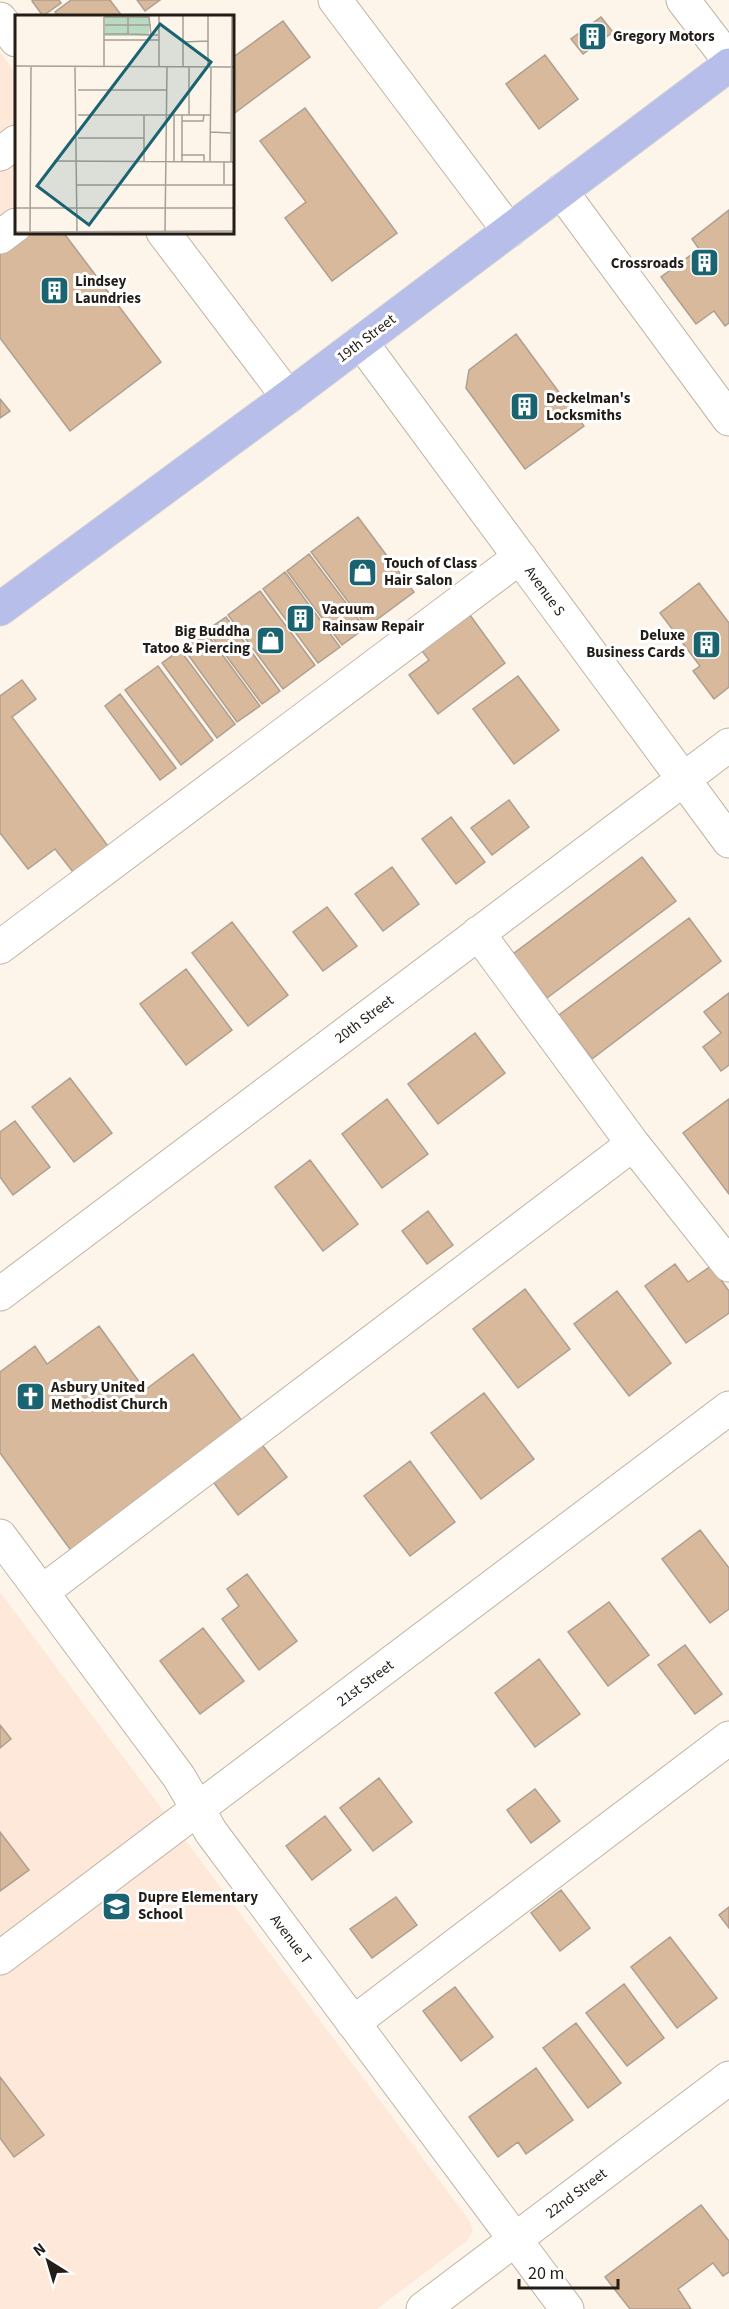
<svg xmlns="http://www.w3.org/2000/svg" width="729" height="2309" font-family="'Source Sans 3',sans-serif">
  <rect width="100%" height="100%" fill="#fdf5ea"/>
  <!-- education -->
  <path fill="#fde8d9" d="M 0,52 L 16,74 L 16,211 L 0,223 Z
    M 0,1592 L 469,2220 L 473,2230 L 467,2241 L 377,2309 L 0,2309 Z"/>
  <!-- building -->
  <path fill="#d8b99b" stroke="#ae9f90" stroke-width="1.5" d="M 33,0 L 59,0 L 61,3 L 43,16 L 32,1 Z
    M 71,0 L 110,0 L 122,16 L 58,16 L 55,12 Z
    M 137,0 L 160,0 L 145,11 Z
    M 601,17 L 613,32 L 583,54 L 571,39 Z
    M 283,21 L 310,57 L 232,115 L 232,58 Z
    M 545,55 L 578,99 L 539,129 L 506,84 Z
    M 305,108 L 397,233 L 332,281 L 285,218 L 306,202 L 260,141 Z
    M 729,210 L 729,323 L 725,326 L 714,311 L 696,324 L 661,277 L 699,249 L 692,239 Z
    M 16,232 L 63,232 L 161,362 L 70,431 L 0,338 L 0,243 Z
    M 516,334 L 584,426 L 525,469 L 466,388 L 469,370 Z
    M 0,399 L 10,411 L 0,418 Z
    M 358,517 L 414,592 L 367,627 L 311,552 Z
    M 309,554 L 365,628 L 342,645 L 287,571 Z
    M 285,572 L 340,647 L 318,663 L 263,589 Z
    M 699,583 L 729,623 L 729,687 L 714,699 L 693,671 L 700,666 L 660,613 Z
    M 260,591 L 315,665 L 283,689 L 228,615 Z
    M 467,611 L 505,663 L 438,714 L 409,675 L 429,660 L 419,647 Z
    M 226,617 L 280,691 L 262,704 L 207,630 Z
    M 205,631 L 260,706 L 237,722 L 183,648 Z
    M 180,650 L 235,724 L 217,738 L 162,663 Z
    M 158,666 L 213,740 L 181,765 L 125,690 Z
    M 518,676 L 559,730 L 514,764 L 473,709 Z
    M 22,680 L 36,699 L 12,717 L 108,846 L 73,872 L 55,849 L 28,869 L 0,833 L 0,696 Z
    M 120,694 L 176,768 L 160,780 L 105,706 Z
    M 509,800 L 529,827 L 492,855 L 471,828 Z
    M 451,817 L 485,862 L 456,884 L 422,839 Z
    M 642,857 L 676,901 L 547,998 L 513,954 Z
    M 392,867 L 419,904 L 383,931 L 355,894 Z
    M 327,907 L 357,946 L 323,971 L 293,932 Z
    M 689,918 L 721,961 L 592,1059 L 559,1015 Z
    M 232,922 L 288,995 L 248,1026 L 192,953 Z
    M 186,969 L 232,1030 L 186,1065 L 140,1004 Z
    M 729,993 L 729,1065 L 721,1071 L 703,1047 L 721,1033 L 704,1012 Z
    M 475,1033 L 505,1073 L 438,1124 L 408,1084 Z
    M 70,1078 L 112,1133 L 74,1162 L 32,1107 Z
    M 387,1099 L 428,1154 L 382,1188 L 342,1134 Z
    M 729,1099 L 729,1194 L 683,1133 Z
    M 15,1121 L 50,1167 L 13,1195 L 0,1177 L 0,1132 Z
    M 310,1160 L 358,1224 L 323,1251 L 275,1187 Z
    M 428,1211 L 453,1245 L 427,1264 L 402,1231 Z
    M 675,1264 L 688,1282 L 711,1266 L 729,1291 L 729,1313 L 686,1343 L 645,1286 Z
    M 525,1289 L 570,1349 L 518,1388 L 473,1329 Z
    M 617,1291 L 671,1363 L 629,1396 L 574,1324 Z
    M 99,1326 L 145,1390 L 193,1354 L 245,1425 L 72,1552 L 0,1453 L 0,1372 L 35,1346 L 47,1364 Z
    M 484,1393 L 534,1459 L 481,1499 L 431,1433 Z
    M 260,1442 L 287,1477 L 238,1515 L 211,1479 Z
    M 410,1461 L 455,1522 L 410,1556 L 364,1496 Z
    M 700,1530 L 729,1568 L 729,1609 L 710,1623 L 662,1559 Z
    M 247,1574 L 297,1641 L 259,1670 L 222,1619 L 239,1606 L 227,1589 Z
    M 609,1602 L 649,1655 L 608,1686 L 568,1632 Z
    M 203,1628 L 244,1681 L 200,1714 L 160,1661 Z
    M 685,1645 L 722,1694 L 695,1714 L 658,1665 Z
    M 539,1659 L 580,1714 L 535,1747 L 495,1693 Z
    M 0,1725 L 11,1739 L 0,1748 Z
    M 379,1778 L 412,1822 L 373,1851 L 340,1808 Z
    M 535,1789 L 560,1821 L 531,1843 L 507,1810 Z
    M 325,1816 L 351,1850 L 312,1880 L 286,1846 Z
    M 0,1832 L 29,1870 L 0,1891 Z
    M 561,1890 L 590,1928 L 560,1951 L 531,1913 Z
    M 396,1897 L 417,1925 L 372,1958 L 350,1929 Z
    M 729,1907 L 729,1928 L 719,1915 Z
    M 670,1937 L 717,1998 L 677,2028 L 631,1967 Z
    M 624,1984 L 664,2038 L 627,2066 L 586,2013 Z
    M 455,1987 L 493,2037 L 461,2061 L 423,2011 Z
    M 576,2023 L 621,2083 L 588,2108 L 543,2048 Z
    M 536,2068 L 573,2120 L 526,2154 L 518,2142 L 498,2157 L 469,2117 Z
    M 0,2077 L 44,2135 L 14,2157 L 0,2138 Z
    M 701,2205 L 729,2241 L 729,2272 L 723,2276 L 713,2263 L 678,2289 L 691,2309 L 630,2309 L 605,2277 Z"/>
  <g fill="none" stroke-linecap="round" stroke-linejoin="round">
    <defs>
      <path id="minor" d="M 335,0 L 509,231
        M 683,0 L 729,60
        M 0,19 L 16,40
        M 0,154 L 16,142
        M 561,191 L 729,419
        M 163,232 L 288,397
        M 0,237 L 16,225
        M 361,342 L 729,841
        M 478,933 L 633,1144 L 729,1265
        M 0,947 L 520,557
        M 0,1294 L 729,745
        M 0,1536 L 179,1777 L 211,1832 L 567,2309
        M 42,1592 L 633,1144
        M 0,1958 L 729,1408
        M 353,2023 L 729,1738
        M 423,2309 L 729,2078"/>
      <path id="major" d="M 0,609 L 288,397 L 729,65"/>
    </defs>
    <!-- minor casing -->
    <use href="#minor" stroke="#c0b3a3" stroke-width="35"/>
    <!-- major casing -->
    <use href="#major" stroke="#d7d6d5" stroke-width="35"/>
    <!-- minor -->
    <use href="#minor" stroke="#fff" stroke-width="33"/>
    <!-- major -->
    <use href="#major" stroke="#b6bee9" stroke-width="33"/>
  </g>
  <!-- icons -->
  <defs>
    <symbol id="building-square" viewBox="-11 -11 22 22"><rect x="-9" y="-9" width="18" height="18" rx="4" fill="#1a6371" stroke="#fff"/><path d="M-4-6H4V6H1V3H-1V6H-4ZM-2.5-4.3h1.7v1.8h-1.7ZM.8-4.3h1.7v1.8H.8ZM-2.5-1h1.7V.8h-1.7ZM.8-1h1.7V.8H.8Z" fill="#fff"/></symbol>
    <symbol id="shop-square" viewBox="-11 -11 22 22"><rect x="-9" y="-9" width="18" height="18" rx="4" fill="#1a6371" stroke="#fff"/><path d="M-5-2.5h2.3a2.7 3.5 0 0 1 5.4 0H5L5.5 6h-11ZM-1.5-2.5h3a1.5 2.3 0 0 0-3 0Z" fill="#fff"/></symbol>
    <symbol id="church-square" viewBox="-11 -11 22 22"><rect x="-9" y="-9" width="18" height="18" rx="4" fill="#1a6371" stroke="#fff"/><path d="M-1.2-6h2.4v3.5h3.3v2.4h-3.3V6h-2.4V-.1h-3.3v-2.4h3.3Z" fill="#fff"/></symbol>
    <symbol id="school-square" viewBox="-11 -11 22 22"><rect x="-9" y="-9" width="18" height="18" rx="4" fill="#1a6371" stroke="#fff"/><path d="M0-5L7-2L0 1L-7-2ZM-4 1L0 2.5L4 1V4Q0 6-4 4Z" fill="#fff"/></symbol>
  </defs>
  <g fill-rule="evenodd">
    <use href="#building-square" x="576" y="20" width="33" height="33"/>
    <use href="#building-square" x="688" y="246" width="33" height="33"/>
    <use href="#building-square" x="38" y="274" width="33" height="33"/>
    <use href="#building-square" x="508" y="390" width="33" height="33"/>
    <use href="#shop-square" x="346" y="556" width="33" height="33"/>
    <use href="#building-square" x="284" y="602" width="33" height="33"/>
    <use href="#shop-square" x="254" y="624" width="33" height="33"/>
    <use href="#building-square" x="690" y="628" width="33" height="33"/>
    <use href="#church-square" x="14" y="1380" width="33" height="33"/>
    <use href="#school-square" x="100" y="1890" width="33" height="33"/>
  </g>
  <g text-anchor="middle" stroke-width="6" stroke-linejoin="round" paint-order="stroke">
    <!-- poi labels -->
    <g font-size="15" font-weight="bold" fill="#221d17" stroke="#fff" text-anchor="start">
      <text x="613" y="41">Gregory Motors</text>
      <text x="684" y="268" text-anchor="end">Crossroads</text>
      <text x="75" y="286">Lindsey<tspan x="75" dy="17">Laundries</tspan></text>
      <text x="546" y="403">Deckelman's<tspan x="546" dy="17">Locksmiths</tspan></text>
      <text x="384" y="568">Touch of Class<tspan x="384" dy="17">Hair Salon</tspan></text>
      <text x="322" y="614">Vacuum<tspan x="322" dy="17">Rainsaw Repair</tspan></text>
      <text x="250" y="636" text-anchor="end">Big Buddha<tspan x="250" dy="17">Tatoo &amp; Piercing</tspan></text>
      <text x="685" y="640" text-anchor="end">Deluxe<tspan x="685" dy="17">Business Cards</tspan></text>
      <text x="51" y="1392">Asbury United<tspan x="51" dy="17">Methodist Church</tspan></text>
      <text x="138" y="1902">Dupre Elementary<tspan x="138" dy="17">School</tspan></text>
    </g>
    <!-- street labels -->
    <g font-size="15" fill="#221d17" stroke="#fff">
      <text transform="translate(366 338) rotate(-37)" y="5">19th Street</text>
      <text transform="translate(545 591) rotate(54)" y="5">Avenue S</text>
      <text transform="translate(364 1019) rotate(-37)" y="5">20th Street</text>
      <text transform="translate(365 1683) rotate(-37)" y="5">21st Street</text>
      <text transform="translate(291 1939) rotate(53)" y="5">Avenue T</text>
      <text transform="translate(576 2193) rotate(-37)" y="5">22nd Street</text>
    </g>
  </g>
  <!-- overview -->
  <g transform="translate(15 15)">
    <rect width="219" height="219" fill="#fdf5ea"/>
    <path d="M 90,0 L 134,0 L 134,21 L 90,21 Z" fill="#badac2"/>
    <path fill="none" stroke="#a59f96" stroke-width="1.5" d="M 144,0 L 144,52M 168,0 L 168,52M 193,0 L 193,52M 89,2 L 134,2 L 136,20M 113,2 L 113,19 L 143,20M 90,10 L 136,10M 89,19 L 113,19M 89,25 L 144,25M 168,27 L 193,26M 0,51 L 219,52M 60,51 L 62,217M 89,51 L 89,2M 63,75 L 152,75M 63,100 L 196,100M 129,100 L 129,146M 167,100 L 167,146M 174,100 L 174,52M 167,106 L 188,106 L 189,100M 195,117 L 216,118M 63,123 L 129,123M 166,140 L 189,140 L 189,146M 39,146 L 219,147M 159,146 L 159,100M 195,146 L 196,52M 209,147 L 209,169M 216,147 L 217,0M 62,170 L 219,170M 0,193 L 219,193M 0,217 L 219,216M 15,217 L 16,51M 150,217 L 152,52"/>
    <path fill="#1a6371" fill-opacity="0.15" stroke="#1a6371" stroke-width="3" d="M 145,9 L 196,47 L 74,210 L 22,171 Z"/>
    <rect width="219" height="219" fill="none" stroke="#221d17" stroke-width="3"/>
  </g>
  <!-- north arrow -->
  <g transform="translate(48 2261) rotate(323)" stroke="#ffffff" stroke-width="4.5" paint-order="stroke">
  <path d="M0-4.5L10 22L0 15L-10 22Z" fill="#221d17"/>
  <text y="-9" font-size="16" font-weight="bold" text-anchor="middle" fill="#221d17">N</text>
  </g>
  <!-- scale -->
  <path d="M519 2279v9h99v-9" fill="none" stroke="#221d17" stroke-width="3"/>
  <text x="528" y="2279" font-size="18" fill="#221d17" stroke="#ffffff" stroke-width="4.5" paint-order="stroke">20 m</text>
</svg>
